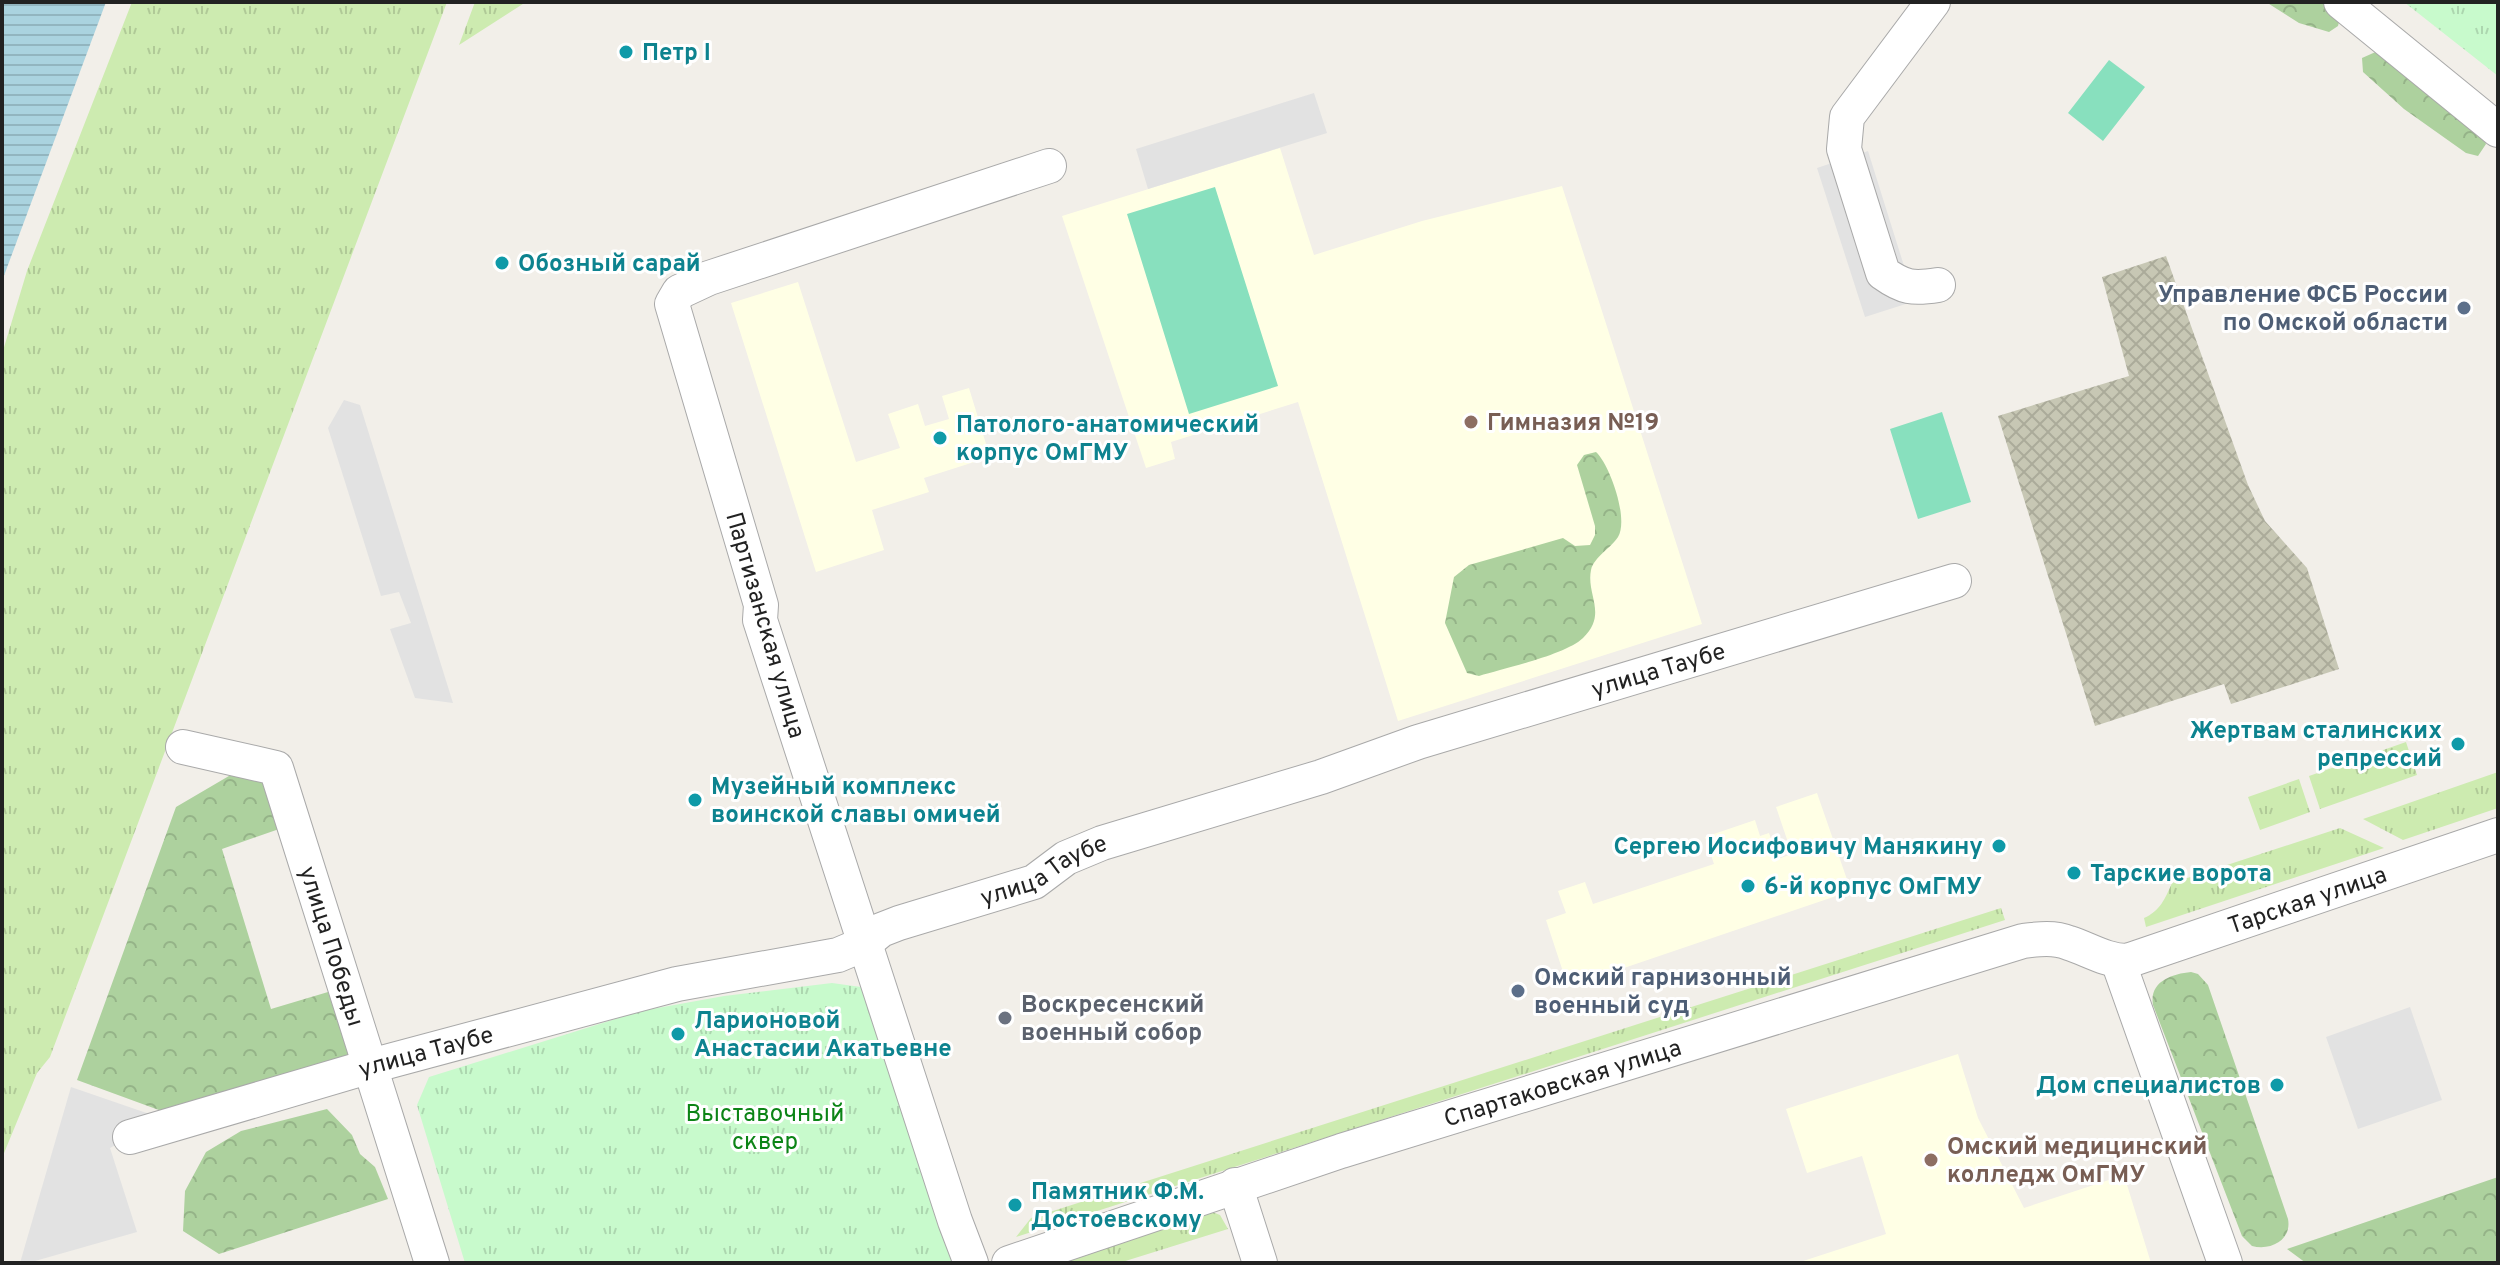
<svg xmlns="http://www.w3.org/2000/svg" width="2500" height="1265" font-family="Overpass,sans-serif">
  <defs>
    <pattern id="construction-cross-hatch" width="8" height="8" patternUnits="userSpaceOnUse" patternTransform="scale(2)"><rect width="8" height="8" fill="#c7c7b4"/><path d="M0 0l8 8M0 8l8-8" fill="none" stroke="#abab9a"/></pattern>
    <pattern id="grass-tufts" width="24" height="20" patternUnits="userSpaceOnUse" patternTransform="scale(2)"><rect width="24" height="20" fill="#cdebb0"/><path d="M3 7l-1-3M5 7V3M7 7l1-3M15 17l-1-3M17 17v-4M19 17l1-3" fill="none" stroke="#b0c997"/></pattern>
    <pattern id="forest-crowns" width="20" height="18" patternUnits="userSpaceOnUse" patternTransform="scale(2)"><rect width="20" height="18" fill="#add19e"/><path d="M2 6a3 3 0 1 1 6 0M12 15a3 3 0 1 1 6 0" fill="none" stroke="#95b388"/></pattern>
    <pattern id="park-tufts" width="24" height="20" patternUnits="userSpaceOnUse" patternTransform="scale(2)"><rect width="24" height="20" fill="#c8facc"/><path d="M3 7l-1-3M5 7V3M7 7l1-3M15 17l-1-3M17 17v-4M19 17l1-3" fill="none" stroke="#acd6af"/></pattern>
    <pattern id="water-rules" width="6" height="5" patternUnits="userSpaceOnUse" patternTransform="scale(2)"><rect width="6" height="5" fill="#aad3df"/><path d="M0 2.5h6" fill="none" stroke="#92b5bf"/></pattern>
  </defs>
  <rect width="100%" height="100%" fill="#f2efe9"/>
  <!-- education -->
  <path fill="#ffffe5" d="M 1280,148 L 1314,255 L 1422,221 L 1562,186 L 1702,624 L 1398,721 L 1298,402 L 1171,442 L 1175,459 L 1146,468 L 1062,216 Z
    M 798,282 L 856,462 L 900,448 L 888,414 L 918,404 L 925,426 L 949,419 L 942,396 L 969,388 L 990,457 L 924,478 L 929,492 L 872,510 L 884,550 L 816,572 L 731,303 Z
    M 1817,793 L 1851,891 L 1568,987 L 1546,920 L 1566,913 L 1558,891 L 1585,882 L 1593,904 L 1714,864 L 1705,837 L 1755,820 L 1760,836 L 1769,833 L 1778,859 L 1792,854 L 1776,807 Z
    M 1958,1054 L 1978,1118 L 2024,1208 L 2124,1175 L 2151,1263 L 1797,1263 L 1886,1234 L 1862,1156 L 1807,1173 L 1786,1109 Z"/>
  <!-- construction -->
  <path fill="url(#construction-cross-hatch)" d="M 2166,256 L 2248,485 L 2265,521 L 2307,568 L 2339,669 L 2231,704 L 2224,684 L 2095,726 L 1998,416 L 2129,376 L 2102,277 Z"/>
  <!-- grass -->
  <path fill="url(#grass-tufts)" d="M 132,2 L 447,2 L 50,1057 L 37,1073 L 2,1158 L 2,354 L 27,271 Z
    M 475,2 L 526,2 L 459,45 Z
    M 2406,742 L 2417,775 L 2320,809 L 2309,776 Z
    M 2498,772 L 2498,808 L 2403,840 L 2363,819 Z
    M 2299,779 L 2310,812 L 2260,830 L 2248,797 Z
    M 2340,828 L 2384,848 L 2146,927 L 2144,918 C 2160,911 2165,899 2172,883 Z
    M 2001,908 L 2005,920 L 1016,1237 L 1031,1218 Z
    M 1210,1211 L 1220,1215 L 1228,1229 L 1119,1263 L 1044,1263 Z"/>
  <!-- forest -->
  <path fill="url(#forest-crowns)" d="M 2266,2 L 2329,2 L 2341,14 L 2338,26 L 2329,32 L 2299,23 Z
    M 2380,50 L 2479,129 L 2486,144 L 2478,156 L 2466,153 L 2404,109 L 2363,72 L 2362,58 Z
    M 1596,452 C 1610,465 1629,519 1618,537 C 1611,548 1594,557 1591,570 C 1586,595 1608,614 1583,638 C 1565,655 1505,668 1479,676 L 1467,673 L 1445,623 L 1454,577 L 1469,565 L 1563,538 L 1575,546 L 1590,545 L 1595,535 L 1595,526 L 1577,465 L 1584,455 Z
    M 234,773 L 268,777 L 282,828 L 222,849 L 271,1009 L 328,992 L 351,1060 L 167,1113 L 77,1080 L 176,807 Z
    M 2191,972 L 2198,974 L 2208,985 L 2288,1219 C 2292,1240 2271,1251 2252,1246 L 2242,1236 L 2153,1005 C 2149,982 2171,974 2191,972 Z
    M 327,1109 L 352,1135 L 360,1154 L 375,1167 L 388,1199 L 219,1254 L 183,1231 L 185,1191 L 206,1152 L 241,1131 Z
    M 2498,1177 L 2498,1263 L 2306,1263 L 2287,1249 Z"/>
  <!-- park -->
  <path fill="url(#park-tufts)" d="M 2404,2 L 2498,2 L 2498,76 Z
    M 832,983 L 861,987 L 953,1263 L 465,1263 L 417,1105 L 429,1077 L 641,1011 L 724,996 Z"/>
  <!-- pitch -->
  <path fill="#88e0be" d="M 2109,60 L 2145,87 L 2103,141 L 2068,113 Z
    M 1215,187 L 1278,386 L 1189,414 L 1127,214 Z
    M 1942,412 L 1971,502 L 1918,519 L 1890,429 Z"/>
  <!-- parking -->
  <path fill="#e2e2e2" d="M 1314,93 L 1327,133 L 1148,189 L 1136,149 Z
    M 1868,151 L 1915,301 L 1865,317 L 1817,168 Z
    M 344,400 L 360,405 L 453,703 L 415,698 L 390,629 L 411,623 L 399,592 L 381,596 L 328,428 Z
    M 2410,1007 L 2442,1100 L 2358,1129 L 2326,1037 Z
    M 71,1087 L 164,1119 L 110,1148 L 137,1232 L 28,1263 L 20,1263 Z"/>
  <!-- water -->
  <path fill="url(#water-rules)" d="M 2,2 L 106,2 L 2,281 Z"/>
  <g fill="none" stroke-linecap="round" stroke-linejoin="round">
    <defs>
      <g id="minor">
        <path d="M 1933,2 L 1847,117 L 1844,149 L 1883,273 C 1904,288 1913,289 1938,285"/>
        <path d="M 2341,2 L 2498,130"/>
        <path id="s1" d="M 183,747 L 276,768 L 432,1263"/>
        <path d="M 2118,961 L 2225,1263"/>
        <path id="s2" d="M 130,1137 L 371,1066 L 677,984 L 838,955 L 864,944 L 881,930 L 899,923 L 1034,882 L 1066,858 L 1102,843 L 1321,777 L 1418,742 L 1954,581"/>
        <path d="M 1235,1185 L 1260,1263"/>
        <path d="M 971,1263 L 955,1221 L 760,620 L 761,605 L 672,304 L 679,292 L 709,278 L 1049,166"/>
        <path id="s3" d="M 1009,1263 L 1341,1151 L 2023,941 C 2039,939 2054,937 2069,943 C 2088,949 2106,961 2127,961 L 2498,835"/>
      </g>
    </defs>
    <!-- minor casing -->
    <use href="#minor" stroke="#a9a9a9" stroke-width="36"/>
    <!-- minor -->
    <use href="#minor" stroke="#fff" stroke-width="34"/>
  </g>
  <!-- markers -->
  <g fill="#0f9aa8" stroke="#fff" stroke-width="3">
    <circle cx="626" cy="52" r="8"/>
    <circle cx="502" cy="263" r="8"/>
    <circle cx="940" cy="438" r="8"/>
    <circle cx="2458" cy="744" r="8"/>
    <circle cx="695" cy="800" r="8"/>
    <circle cx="1999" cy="846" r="8"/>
    <circle cx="2074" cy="873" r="8"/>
    <circle cx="1748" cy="886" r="8"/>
    <circle cx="678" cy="1034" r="8"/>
    <circle cx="2277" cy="1085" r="8"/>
    <circle cx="1015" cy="1205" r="8"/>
  </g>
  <g fill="#5c6f8a" stroke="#fff" stroke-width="3">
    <circle cx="2464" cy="308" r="8"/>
    <circle cx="1518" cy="991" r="8"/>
  </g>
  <g fill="#8d6e63" stroke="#fff" stroke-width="3">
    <circle cx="1471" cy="422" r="8"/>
    <circle cx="1931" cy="1160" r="8"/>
  </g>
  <circle fill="#6b7280" stroke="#fff" stroke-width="3" cx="1005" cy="1018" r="8"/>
  <g text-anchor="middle" stroke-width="6" stroke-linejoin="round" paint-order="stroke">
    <!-- culture labels -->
    <g font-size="24" font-weight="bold" fill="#0d838f" stroke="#fff" text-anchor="start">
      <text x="642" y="60">Петр I</text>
      <text x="518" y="271">Обозный сарай</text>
      <text x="956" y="432">Патолого-анатомический<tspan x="956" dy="28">корпус ОмГМУ</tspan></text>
      <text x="2442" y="738" text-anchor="end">Жертвам сталинских<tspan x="2442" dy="28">репрессий</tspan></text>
      <text x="711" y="794">Музейный комплекс<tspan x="711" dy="28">воинской славы омичей</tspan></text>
      <text x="1983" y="854" text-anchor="end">Сергею Иосифовичу Манякину</text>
      <text x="2090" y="881">Тарские ворота</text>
      <text x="1764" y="894">6-й корпус ОмГМУ</text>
      <text x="694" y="1028">Ларионовой<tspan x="694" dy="28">Анастасии Акатьевне</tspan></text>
      <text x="2261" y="1093" text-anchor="end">Дом специалистов</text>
      <text x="1031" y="1199">Памятник Ф.М.<tspan x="1031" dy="28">Достоевскому</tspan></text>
    </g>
    <!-- service labels -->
    <g font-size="24" font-weight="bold" fill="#4e5e75" stroke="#fff" text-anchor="end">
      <text x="2448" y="302">Управление ФСБ России<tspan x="2448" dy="28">по Омской области</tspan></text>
      <text x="1534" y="985" text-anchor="start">Омский гарнизонный<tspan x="1534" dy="28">военный суд</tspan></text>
    </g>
    <!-- education labels -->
    <g font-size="24" font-weight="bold" fill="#785e54" stroke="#fff" text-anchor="start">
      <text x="1487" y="430">Гимназия №19</text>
      <text x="1947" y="1154">Омский медицинский<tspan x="1947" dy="28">колледж ОмГМУ</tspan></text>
    </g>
    <!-- street labels -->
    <g font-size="24" fill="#222" stroke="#fff">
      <text transform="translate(766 625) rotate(74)" y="8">Партизанская улица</text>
      <text dy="8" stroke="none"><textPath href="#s2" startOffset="1604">улица Таубе</textPath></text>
      <text dy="8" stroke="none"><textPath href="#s2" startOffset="956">улица Таубе</textPath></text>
      <text dy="8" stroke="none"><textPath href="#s3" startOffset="1362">Тарская улица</textPath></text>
      <text dy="8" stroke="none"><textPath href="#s1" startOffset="282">улица Победы</textPath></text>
      <text dy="8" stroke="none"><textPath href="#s2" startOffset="308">улица Таубе</textPath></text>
      <text dy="8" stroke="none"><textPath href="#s3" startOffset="582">Спартаковская улица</textPath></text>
    </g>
    <!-- worship labels -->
    <g font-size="24" font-weight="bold" fill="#5b616d" stroke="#fff" text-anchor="start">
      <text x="1021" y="1012">Воскресенский<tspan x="1021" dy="28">военный собор</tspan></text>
    </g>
    <!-- park labels -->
    <g font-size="24" fill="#0c8416" stroke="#fff">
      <text x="765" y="1121">Выставочный<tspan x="765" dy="28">сквер</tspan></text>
    </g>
  </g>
  <!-- border -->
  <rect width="2500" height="1265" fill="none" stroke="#222222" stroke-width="8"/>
</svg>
